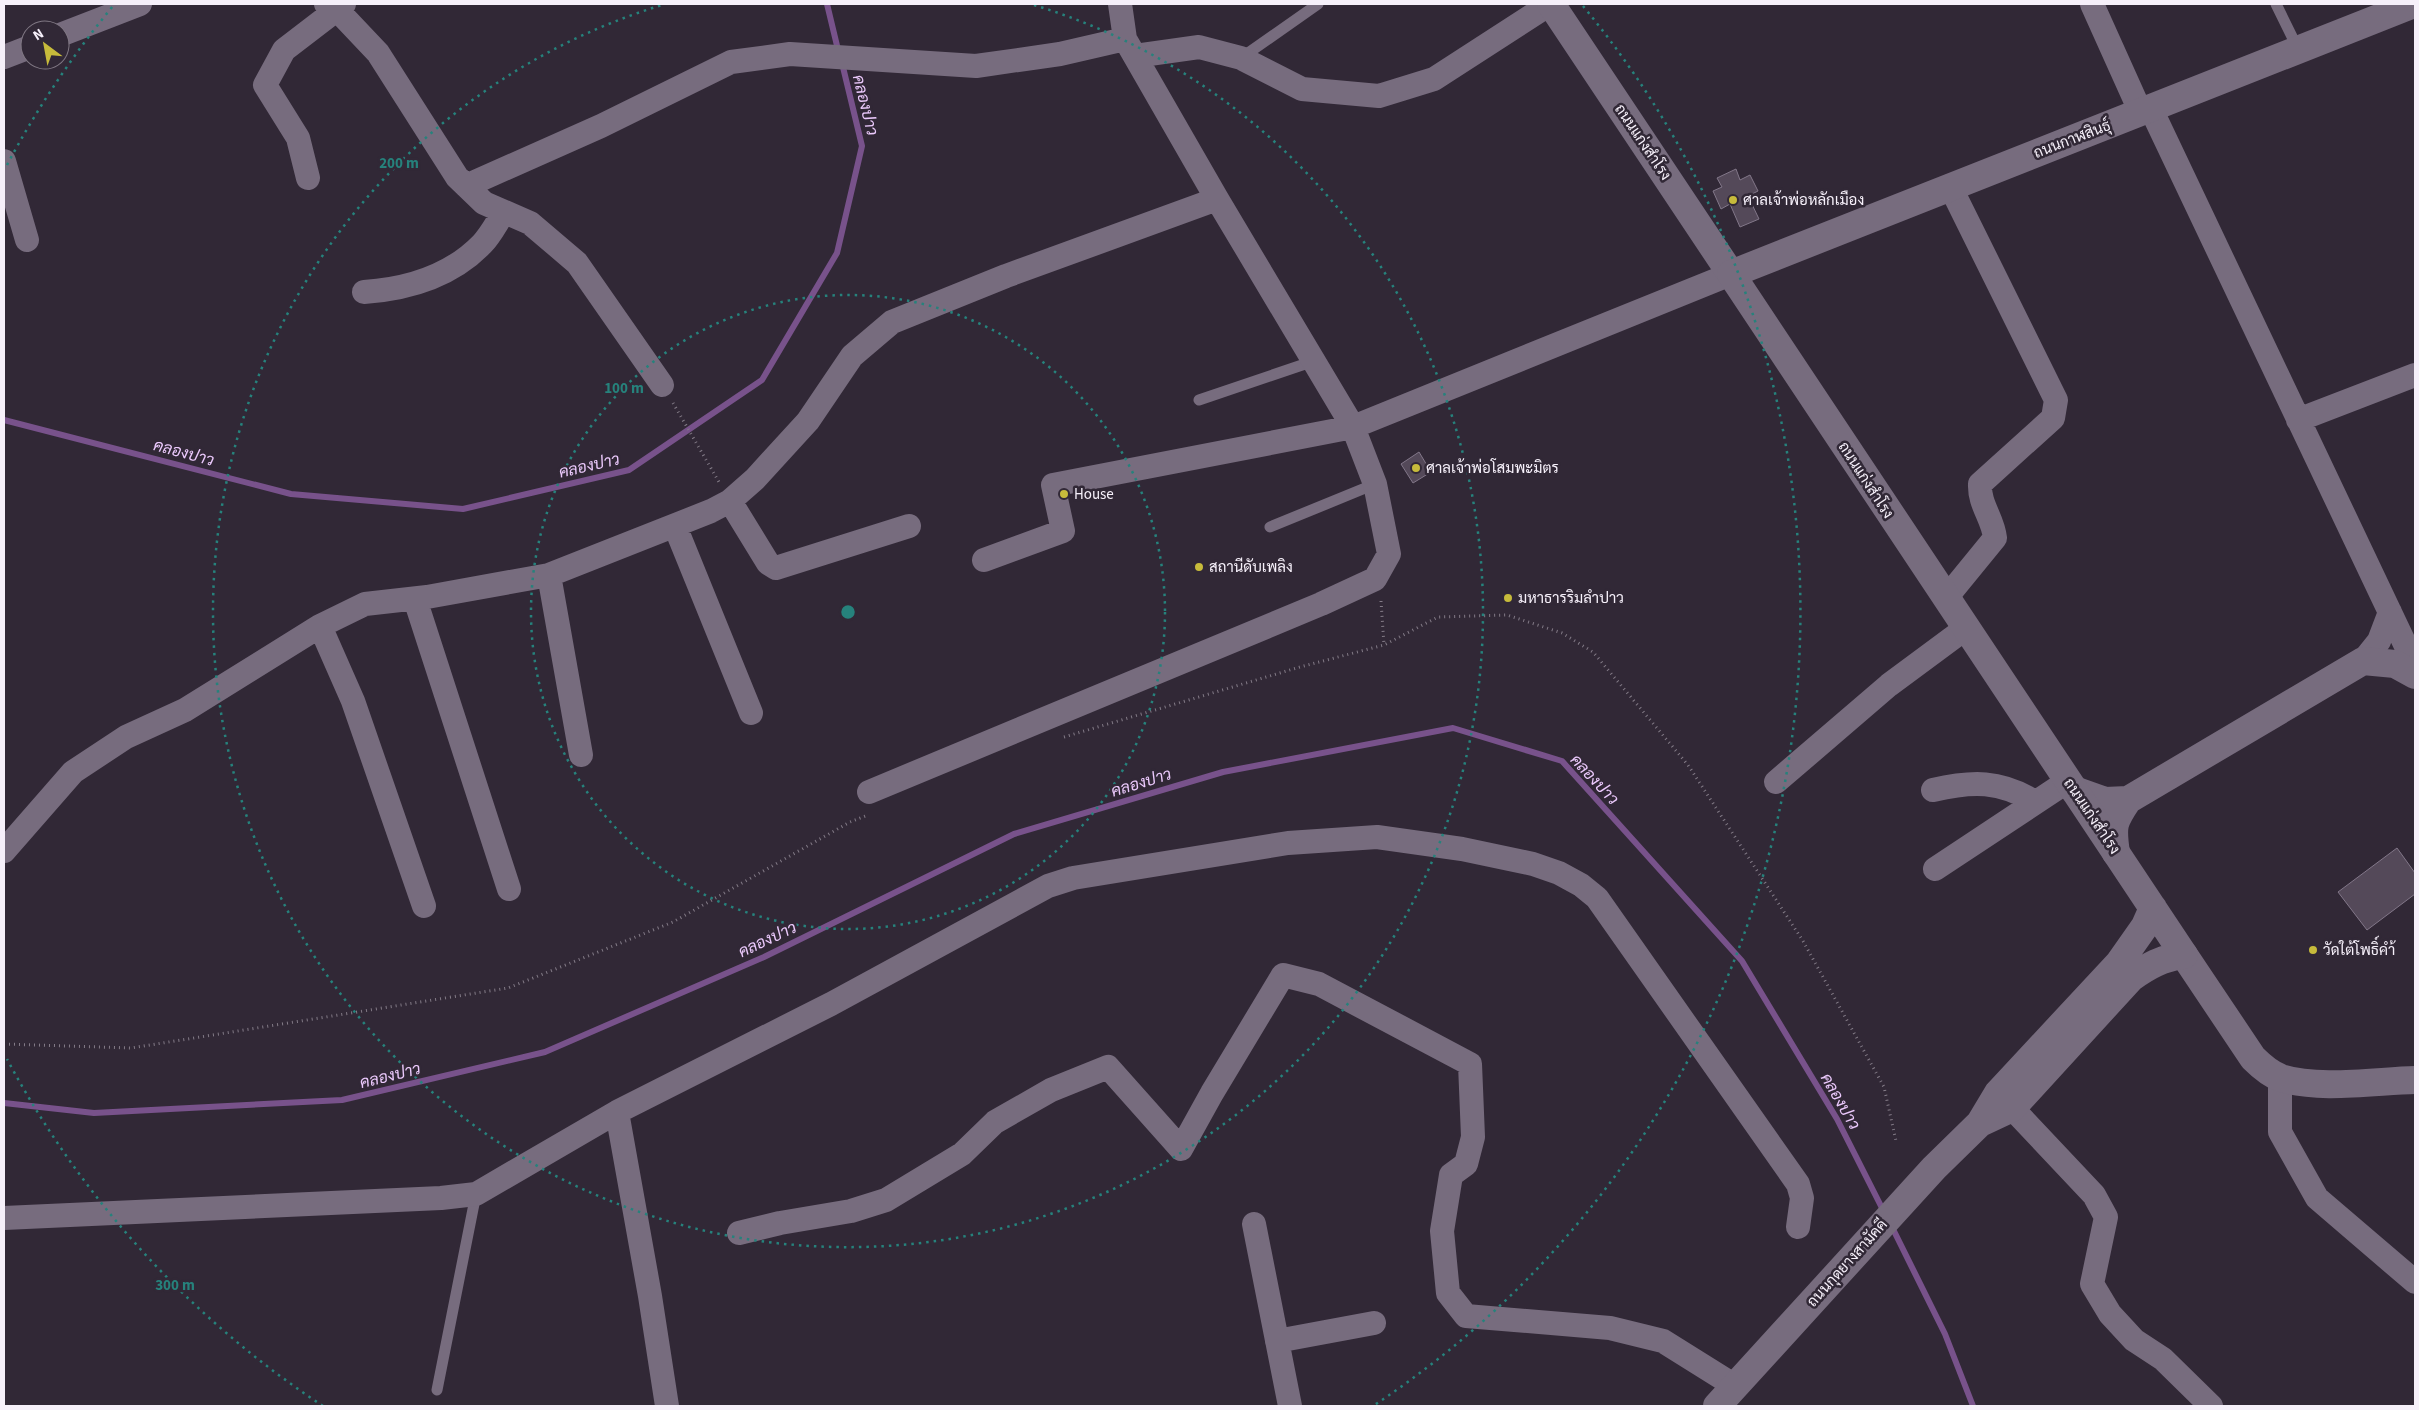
<svg xmlns="http://www.w3.org/2000/svg" width="2419" height="1410" font-family="'Source Sans 3',Sarabun,sans-serif">
  <rect width="100%" height="100%" fill="#312836"/>
  <g fill="none" stroke-linecap="round" stroke-linejoin="round">
    <!-- stream -->
    <path stroke="#78528b" stroke-width="6" d="M 827,4 L 839,54
      M 4,420 L 291,494 L 463,509 L 629,470 L 762,380 L 837,253 L 862,146 L 842,63
      M 4,1103 L 94,1113 L 342,1100 L 545,1052 L 764,957 L 1014,834 L 1223,772 L 1453,728 L 1562,761 L 1742,961 L 1837,1119 L 1884,1212
      M 1891,1225 L 1945,1334 L 1973,1406"/>
  </g>
  <!-- building -->
  <path fill="#544959" stroke="#827789" d="M 1736,169 L 1740,180 L 1750,175 L 1758,191 L 1748,196 L 1759,219 L 1740,227 L 1730,204 L 1721,209 L 1713,191 L 1722,187 L 1717,178 Z
    M 1419,452 L 1431,472 L 1413,483 L 1401,464 Z
    M 2397,848 L 2415,873 L 2415,894 L 2367,930 L 2338,892 Z"/>
  <g fill="none" stroke-linecap="round" stroke-linejoin="round">
    <!-- path -->
    <path stroke="#837b87" stroke-width="3" stroke-dasharray="1 4" stroke-linecap="butt" d="M 673,403 L 719,482
      M 1381,601 L 1384,645
      M 1064,737 L 1300,667 L 1384,645 L 1438,617 L 1507,615 L 1562,633 L 1593,652 L 1688,765 L 1803,941 L 1884,1087 L 1896,1141
      M 4,1044 L 131,1048 L 508,988 L 673,922 L 850,822 L 868,815"/>
    <!-- service -->
    <path stroke="#776c7e" stroke-width="11" d="M 2276,4 L 2299,51
      M 1241,58 L 1318,4
      M 1199,400 L 1314,361
      M 1270,527 L 1375,484
      M 437,1390 L 476,1194"/>
    <!-- minor -->
    <path stroke="#776c7e" stroke-width="24" d="M 326,4 L 343,16 L 378,53 L 457,177 L 484,203 L 530,223 L 577,263 L 662,385
      M 2092,4 L 2141,113
      M 60,35 L 140,4
      M 1135,56 L 1199,47 L 1241,58 L 1302,89 L 1379,96 L 1434,79 L 1550,4
      M 4,57 L 30,47
      M 2151,109 L 2415,665
      M 4,161 L 27,240
      M 308,178 L 298,138 L 265,85 L 284,50 L 344,4
      M 466,186 L 601,126 L 731,62 L 790,54 L 976,66 L 1060,54 L 1125,39
      M 364,292 C 408,289 450,277 482,244 C 491,235 497,222 504,212
      M 2298,420 L 2415,375
      M 730,501 L 768,563 L 776,568 L 909,526
      M 675,526 L 751,713
      M 984,560 L 1063,531 L 1053,485 L 1353,427 L 1731,274
      M 549,575 L 581,755
      M 1946,598 L 1995,538 C 1993,518 1979,505 1980,484 L 2053,418 L 2056,400 L 1950,186
      M 415,599 L 509,889
      M 320,626 L 353,701 L 424,906
      M 2363,661 L 2379,641 L 2390,612
      M 1776,782 L 1889,685 L 1966,628
      M 1933,790 C 1972,781 2000,780 2035,802
      M 869,792 L 1321,604 L 1375,579 L 1389,554 L 1375,484 L 1353,427 L 1217,199 L 1125,39 L 1120,4
      M 4,851 L 73,772 L 126,737 L 185,710 L 320,626 L 365,604 L 427,597 L 549,575 L 711,511 L 730,501 L 755,479 L 808,421 L 852,356 L 892,322 L 1006,276 L 1217,199
      M 1935,869 L 2068,781
      M 2280,1077 L 2280,1132 L 2317,1198 L 2415,1282
      M 2012,1108 L 2094,1195 L 2106,1217 L 2092,1284 L 2110,1314 L 2134,1340 L 2163,1359 L 2211,1406
      M 617,1112 L 650,1296 L 667,1406
      M 4,1218 L 441,1198 L 476,1194 L 617,1112 L 831,1004 L 1048,886 L 1073,878 L 1288,843 L 1377,837 L 1462,849 L 1533,864 L 1559,873 L 1581,885 L 1597,898 L 1798,1184 L 1802,1198 L 1798,1227
      M 1254,1224 L 1290,1406
      M 739,1233 L 780,1223 L 851,1211 L 886,1200 L 962,1154 L 995,1122 L 1051,1090 L 1108,1067 L 1181,1149 L 1212,1093 L 1283,975 L 1319,984 L 1470,1064 L 1473,1137 L 1466,1164 L 1451,1175 L 1442,1231 L 1448,1293 L 1466,1316 L 1610,1328 L 1663,1341 L 1735,1386
      M 1277,1341 L 1374,1323"/>
    <!-- tertiary -->
    <path stroke="#776c7e" stroke-width="28" d="M 1551,4 L 1731,274
      M 2074,790 L 2105,801 L 2128,800
      M 2116,853 C 2112,826 2113,822 2128,800 L 2363,661 L 2395,664 L 2415,675
      M 2184,955 L 2253,1058 C 2261,1066 2270,1074 2281,1078 C 2318,1090 2376,1081 2415,1080"/>
    <!-- secondary -->
    <path stroke="#776c7e" stroke-width="28" d="M 1980,1123 L 2012,1108 L 2131,978 C 2148,966 2162,958 2184,955 L 1731,274 L 2414,4
      M 1717,1406 L 1934,1168 L 1980,1123 L 1998,1093 L 2119,963 L 2145,926 L 2153,908"/>
  </g>
  <!-- distance rings -->
  <g fill="none" stroke="#26827c" stroke-width="2.5" stroke-dasharray="2.5 5">
    <circle cx="848" cy="612" r="317"/>
    <path d="M1034 5A635 635 0 1 1 662 5"/>
    <path d="M323 1406A952 952 0 0 1 7 1059M7 165A952 952 0 0 1 113 6M1583 6A952 952 0 0 1 1373 1406"/>
  </g>
  <!-- markers -->
  <g fill="#c7bb3b" stroke="#312836" stroke-width="2">
    <circle cx="1733" cy="200" r="5"/>
    <circle cx="1416" cy="468" r="5"/>
    <circle cx="1064" cy="494" r="5"/>
    <circle cx="1199" cy="567" r="5"/>
    <circle cx="1508" cy="598" r="5"/>
    <circle cx="2313" cy="950" r="5"/>
  </g>
  <g text-anchor="middle" stroke-width="5" stroke-linejoin="round" paint-order="stroke">
    <!-- street labels -->
    <g font-size="15" fill="#f6f0fa" stroke="#312836">
      <text transform="translate(2072 139) rotate(-21)" y="5">ถนนกาฬสินธุ์</text>
      <text transform="translate(1643 142) rotate(56)" y="5">ถนนแก่งสำโรง</text>
      <text transform="translate(1866 480) rotate(57)" y="5">ถนนแก่งสำโรง</text>
      <text transform="translate(2092 816) rotate(56)" y="5">ถนนแก่งสำโรง</text>
      <text transform="translate(1847 1263) rotate(-48)" y="5">ถนนกุดยางสามัคคี</text>
    </g>
    <!-- poi labels -->
    <g font-size="15" fill="#f6f0fa" stroke="#312836" text-anchor="start">
      <text x="1743" y="205">ศาลเจ้าพ่อหลักเมือง</text>
      <text x="1426" y="473">ศาลเจ้าพ่อโสมพะมิตร</text>
      <text x="1074" y="499">House</text>
      <text x="1209" y="572">สถานีดับเพลิง</text>
      <text x="1518" y="603">มหาธารริมลำปาว</text>
      <text x="2323" y="955">วัดใต้โพธิ์คำ้</text>
    </g>
    <!-- water labels -->
    <g font-size="16" font-style="italic" fill="#eccafd" stroke="#312836">
      <text transform="translate(866 105) rotate(76)" y="6">คลองปาว</text>
      <text transform="translate(184 452) rotate(15)" y="6">คลองปาว</text>
      <text transform="translate(589 465) rotate(-13)" y="6">คลองปาว</text>
      <text transform="translate(1595 779) rotate(47)" y="6">คลองปาว</text>
      <text transform="translate(1141 782) rotate(-17)" y="6">คลองปาว</text>
      <text transform="translate(767 939) rotate(-25)" y="6">คลองปาว</text>
      <text transform="translate(390 1075) rotate(-14)" y="6">คลองปาว</text>
      <text transform="translate(1841 1101) rotate(60)" y="6">คลองปาว</text>
    </g>
  </g>
  <circle cx="848" cy="612" r="8" fill="#26827c" stroke="#312836" stroke-width="2.5"/>
  <g font-size="15" text-anchor="middle" font-weight="bold" fill="#26827c" stroke="#312836" stroke-width="5" stroke-linejoin="round" paint-order="stroke">
    <text x="399" y="168">200 m</text>
    <text x="624" y="393">100 m</text>
    <text x="175" y="1290">300 m</text>
  </g>
  <!-- border -->
  <rect width="2419" height="1410" fill="none" stroke="#f6f0fa" stroke-width="10"/>
  <!-- north arrow -->
  <g transform="translate(45 45) rotate(328)"><circle r="24" fill="#312836" stroke="#807884"/>
  <path d="M0-4L9 19L0 12L-9 19Z" fill="#c7bb3b"/>
  <text y="-8" font-size="14" font-weight="bold" text-anchor="middle" fill="#f6f0fa">N</text>
  </g>
</svg>
